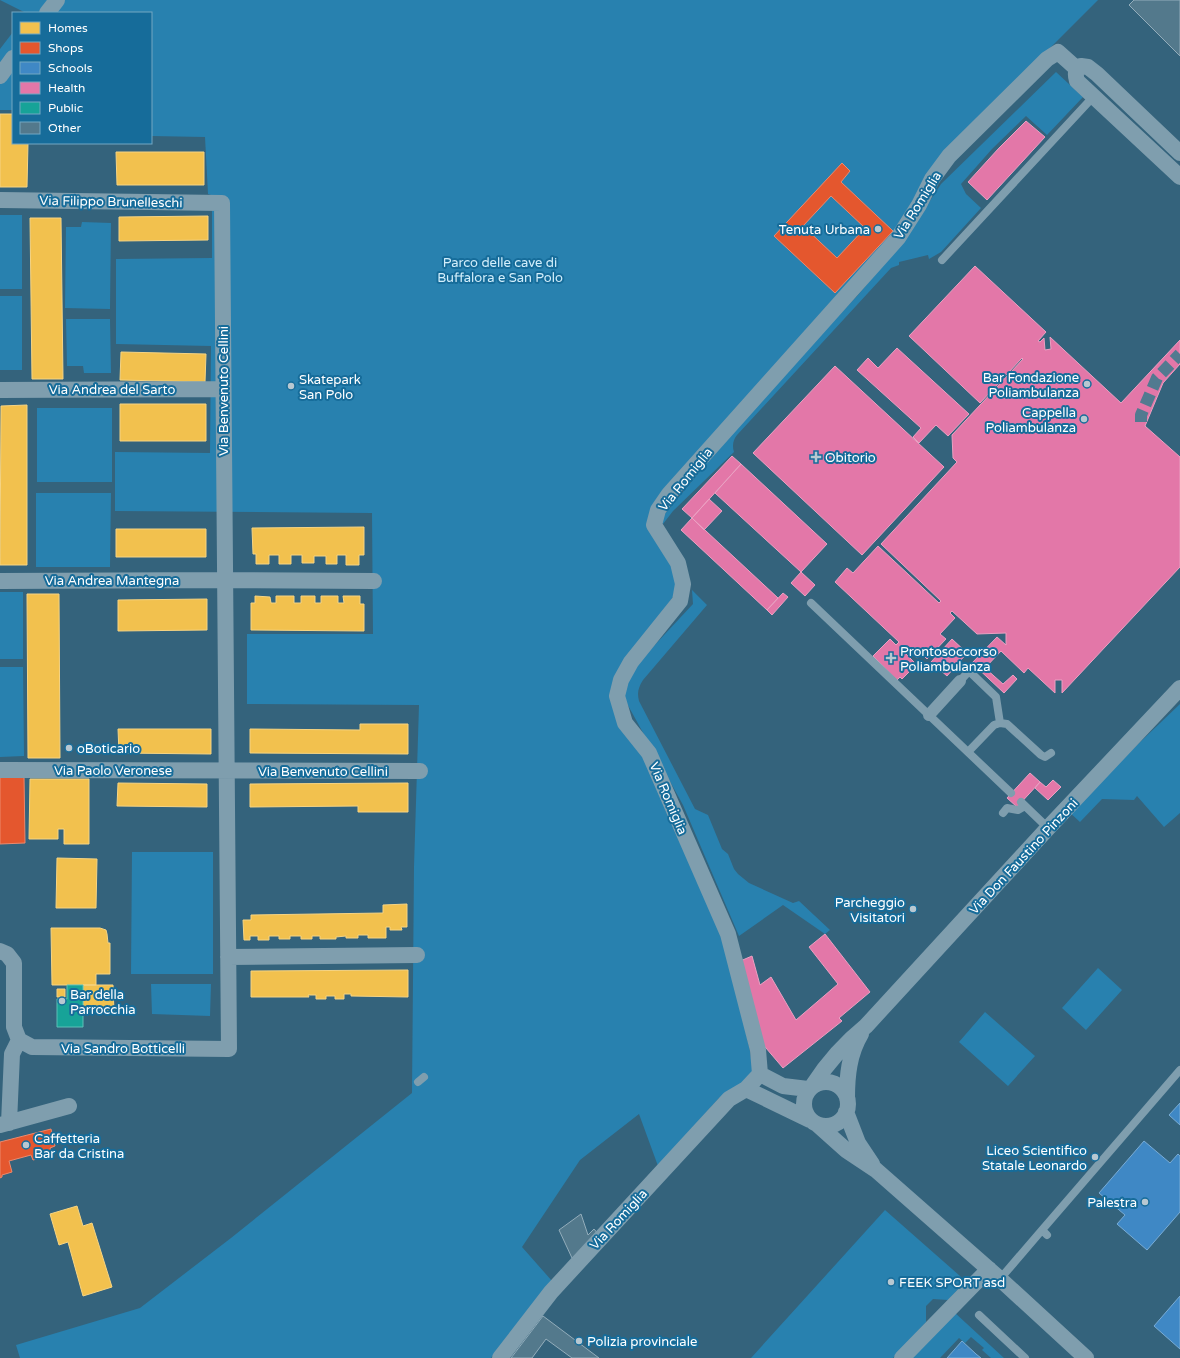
<svg xmlns="http://www.w3.org/2000/svg" width="1180" height="1358" font-family="'Varela Round',sans-serif">
  <rect width="100%" height="100%" fill="#34637c"/>
  <!-- green -->
  <path fill="#2881af" d="M 0,0 L 1098,0 L 945,153 L 897,234 L 648,529 L 672,567 L 676,583 L 673,597 L 615,676 L 644,758 L 724,935 L 750,1051 L 753,1072 L 742,1086 L 719,1098 L 658,1166 L 639,1114 L 580,1160 L 522,1247 L 552,1281 L 491,1358 L 20,1358 L 16,1345 L 140,1308 L 231,1238 L 412,1093 L 414,867 L 419,705 L 247,704 L 247,634 L 373,634 L 372,513 L 115,511 L 115,452 L 210,453 L 211,346 L 116,344 L 116,259 L 212,258 L 212,203 L 211,195 L 208,194 L 205,137 L 151,136 L 151,13 L 26,13 Z
    M 13,32 L 13,110 L 0,110 L 0,49 Z
    M 1056,72 L 1083,97 L 1047,135 L 1026,116 L 992,149 L 961,184 L 966,194 L 981,208 L 941,252 L 929,259 L 928,255 L 899,262 L 899,265 L 891,268 L 737,435 C 733,440 732,446 734,452 L 673,511 L 663,524 L 661,520 L 664,515 L 723,443 L 781,377 L 858,295 L 878,271 L 922,213 L 941,184 Z
    M 0,215 L 22,215 L 22,289 L 0,289 Z
    M 82,222 L 111,223 L 110,309 L 65,308 L 66,227 L 81,227 Z
    M 0,296 L 22,296 L 22,370 L 0,370 Z
    M 66,319 L 110,319 L 111,373 L 84,373 L 83,366 L 67,366 Z
    M 37,408 L 112,408 L 112,482 L 37,482 Z
    M 36,493 L 111,493 L 110,567 L 36,567 Z
    M 692,590 L 707,605 L 643,680 C 638,688 637,693 639,701 L 695,809 L 708,815 L 722,849 L 728,854 L 734,869 L 738,874 L 749,883 L 793,903 L 799,901 L 830,930 L 825,934 L 783,905 L 739,936 L 683,805 L 625,700 L 625,687 L 637,664 L 693,604 Z
    M 0,592 L 23,592 L 23,659 L 0,659 Z
    M 0,667 L 23,667 L 24,756 L 0,757 Z
    M 1180,704 L 1180,813 L 1164,827 L 1137,796 L 1134,800 L 1102,799 L 1080,822 L 1068,811 Z
    M 132,852 L 213,852 L 213,974 L 131,974 Z
    M 1098,968 L 1122,990 L 1086,1030 L 1062,1008 Z
    M 151,984 L 211,984 L 210,1016 L 152,1014 Z
    M 985,1012 L 1035,1056 L 1008,1086 L 959,1042 Z
    M 885,1210 L 960,1276 L 963,1280 L 962,1285 L 948,1300 L 933,1299 L 926,1306 L 926,1322 L 893,1358 L 751,1358 Z
    M 954,1312 L 1004,1358 L 991,1358 L 982,1350 L 984,1348 L 971,1337 L 965,1343 L 959,1338 L 940,1358 L 910,1358 Z"/>
  <!-- homes -->
  <path fill="#f2c14e" stroke="#f6d483" d="M 0,114 L 13,114 L 13,143 L 28,143 L 27,187 L 0,187 Z
    M 116,152 L 204,152 L 204,185 L 117,185 Z
    M 208,216 L 208,240 L 119,241 L 119,217 Z
    M 30,218 L 61,218 L 63,379 L 32,379 Z
    M 121,352 L 206,354 L 205,382 L 120,380 Z
    M 120,404 L 206,404 L 206,441 L 120,441 Z
    M 27,405 L 27,565 L 0,565 L 1,406 Z
    M 364,527 L 364,555 L 359,555 L 359,565 L 346,565 L 346,555 L 337,555 L 337,564 L 326,564 L 326,556 L 314,556 L 314,563 L 302,563 L 302,555 L 291,555 L 291,564 L 279,564 L 279,555 L 269,555 L 269,564 L 256,564 L 256,554 L 253,554 L 252,528 Z
    M 116,529 L 206,529 L 206,557 L 116,557 Z
    M 27,594 L 59,594 L 60,758 L 28,758 Z
    M 255,596 L 270,597 L 271,603 L 276,603 L 276,596 L 294,596 L 294,603 L 301,603 L 301,596 L 315,596 L 315,603 L 321,603 L 321,596 L 338,596 L 338,603 L 344,603 L 343,596 L 360,596 L 360,604 L 364,604 L 364,631 L 251,630 L 251,603 L 255,603 Z
    M 207,599 L 207,630 L 118,631 L 118,600 Z
    M 360,724 L 408,724 L 408,754 L 250,753 L 250,729 L 360,730 Z
    M 118,729 L 211,729 L 211,754 L 119,753 Z
    M 30,779 L 89,779 L 89,844 L 64,844 L 64,829 L 58,829 L 58,839 L 29,839 Z
    M 118,783 L 207,784 L 207,807 L 117,806 Z
    M 408,783 L 408,812 L 358,812 L 358,806 L 250,807 L 250,784 Z
    M 57,858 L 97,859 L 96,908 L 56,908 Z
    M 407,904 L 407,927 L 401,927 L 402,930 L 390,930 L 390,927 L 386,927 L 386,938 L 368,938 L 368,935 L 358,935 L 358,938 L 346,938 L 346,936 L 336,937 L 336,939 L 320,939 L 320,936 L 312,936 L 312,939 L 301,939 L 301,936 L 290,936 L 290,939 L 279,939 L 279,936 L 269,936 L 269,940 L 258,940 L 258,936 L 250,936 L 250,940 L 244,940 L 243,920 L 251,920 L 251,915 L 383,913 L 383,905 Z
    M 51,928 L 100,928 L 106,930 L 107,934 L 108,943 L 110,943 L 110,974 L 96,974 L 96,985 L 52,985 Z
    M 408,970 L 408,997 L 351,996 L 351,994 L 344,994 L 344,999 L 335,999 L 335,996 L 326,996 L 326,999 L 316,999 L 316,995 L 308,995 L 309,997 L 251,997 L 251,971 Z
    M 83,985 L 113,985 L 114,1012 L 83,1011 Z
    M 57,989 L 65,989 L 65,997 L 57,997 Z
    M 77,1206 L 83,1226 L 92,1223 L 112,1287 L 83,1296 L 68,1242 L 59,1245 L 50,1214 Z"/>
  <!-- shops -->
  <path fill="#e4572e" stroke="#ec896d" fill-rule="evenodd" d="M 842,163 L 850,171 L 841,182 L 893,231 L 835,293 L 774,236 ZM 831,196 L 865,228 L 837,258 L 803,226 Z
    M 24,776 L 25,843 L 0,844 L 0,777 Z
    M 51,1129 L 55,1146 L 50,1148 L 52,1155 L 33,1160 L 31,1155 L 9,1161 L 12,1172 L 2,1175 L 2,1177 L 0,1178 L 0,1142 Z"/>
  <!-- schools -->
  <path fill="#3f88c5" stroke="#79acd6" d="M 1180,1103 L 1180,1125 L 1169,1115 Z
    M 1144,1141 L 1170,1163 L 1178,1154 L 1180,1156 L 1180,1212 L 1147,1250 L 1117,1224 L 1125,1215 L 1099,1193 Z
    M 1180,1296 L 1180,1349 L 1154,1326 Z
    M 962,1341 L 976,1354 L 981,1358 L 947,1358 Z"/>
  <!-- health -->
  <path fill="#e377a8" stroke="#eba0c2" d="M 1026,121 L 1045,137 L 987,200 L 968,182 L 999,148 Z
    M 975,266 L 1046,332 L 1038,341 L 1040,342 L 1044,338 L 1045,350 L 1051,349 L 1050,337 L 1121,403 L 1180,340 L 1180,364 L 1163,383 L 1145,426 L 1180,457 L 1180,567 L 1062,693 L 1062,680 L 1055,680 L 1055,693 L 1028,668 L 1024,673 L 1001,651 L 985,668 L 1003,684 L 1013,675 L 1017,679 L 1004,693 L 972,663 L 997,637 L 1006,645 L 1006,633 L 977,634 L 952,611 L 950,613 L 955,618 L 940,634 L 946,639 L 927,659 L 922,654 L 917,658 L 906,648 L 903,651 L 914,662 L 912,665 L 914,667 L 902,679 L 900,677 L 897,680 L 873,656 L 890,639 L 896,645 L 899,642 L 835,582 L 847,568 L 853,573 L 878,546 L 939,603 L 941,601 L 881,544 L 957,462 L 953,458 L 952,435 L 1023,359 L 1022,358 L 980,403 L 909,336 Z
    M 897,348 L 969,414 L 948,436 L 936,425 L 919,443 L 913,437 L 921,428 L 857,370 L 868,358 L 878,368 Z
    M 835,366 L 944,467 L 862,555 L 753,453 Z
    M 732,456 L 741,464 L 692,518 L 682,509 Z
    M 741,464 L 827,544 L 801,572 L 715,493 Z
    M 709,499 L 722,511 L 704,530 L 692,518 Z
    M 692,518 L 778,598 L 767,610 L 681,530 Z
    M 801,572 L 815,585 L 805,596 L 791,583 Z
    M 783,593 L 788,597 L 772,615 L 767,610 Z
    M 952,639 L 967,653 L 947,676 L 931,662 Z
    M 1030,773 L 1040,782 L 1017,807 L 1007,798 Z
    M 1053,780 L 1061,787 L 1048,800 L 1035,788 L 1040,782 L 1046,787 Z
    M 825,934 L 870,992 L 839,1018 L 842,1021 L 783,1068 L 760,1041 L 738,962 L 752,956 L 760,985 L 771,977 L 796,1020 L 838,984 L 809,947 Z"/>
  <!-- public -->
  <path fill="#17a398" stroke="#5dbfb7" d="M 67,985 L 83,985 L 83,1027 L 57,1027 L 57,999 L 67,999 Z"/>
  <!-- building -->
  <path fill="#53798c" stroke="#93adbb" d="M 1134,0 L 1180,0 L 1180,56 L 1129,5 Z
    M 581,1214 L 588,1235 L 594,1229 L 599,1235 L 572,1258 L 559,1230 Z
    M 543,1316 L 599,1358 L 572,1358 L 546,1339 L 532,1358 L 511,1358 Z"/>
  <g fill="none" stroke-linecap="round" stroke-linejoin="round">
    <!-- pedestrian-tunnel -->
    <path stroke="#527a90" stroke-width="12" stroke-dasharray="12 6" stroke-linecap="butt" d="M 1141,422 L 1141,415 L 1157,378 L 1180,354"/>
    <!-- service -->
    <path stroke="#7f9eae" stroke-width="8" d="M 942,260 L 1094,96
      M 811,603 L 1011,793
      M 960,681 L 969,671 L 996,697 L 1000,723
      M 968,752 L 994,725 L 1000,723 L 1007,724 L 1041,755 L 1045,757 L 1051,753
      M 1021,802 L 1048,828
      M 1003,813 L 1007,808 L 1018,810 L 1025,806
      M 418,1082 L 424,1077
      M 1042,1230 L 1180,1070
      M 1000,1279 L 1042,1230 L 1047,1235
      M 979,1315 L 1025,1358"/>
    <!-- pedestrian -->
    <path stroke="#7f9eae" stroke-width="12" d="M 929,715 L 960,681"/>
    <!-- minor -->
    <path stroke="#7f9eae" stroke-width="16" d="M 47,13 L 57,0
      M 0,76 L 13,58
      M 1180,153 L 1097,74 L 1088,67 L 1081,66 C 1075,70 1075,74 1077,81 L 1180,177
      M 0,200 L 222,203 L 229,1049 L 32,1047 L 19,1040 L 14,1027 L 14,963 L 7,954 L 0,951
      M 0,390 L 223,389
      M 0,581 L 225,580 L 374,581
      M 0,770 L 420,771
      M 228,957 L 417,955
      M 760,1074 L 783,1086 L 808,1089
      M804 1104a22 22 0 1 1 44 0a22 22 0 1 1-44 0Z
      M 813,1085 C 828,1062 845,1043 866,1026 L 1048,828 L 1180,688
      M 746,1089 L 810,1120
      M 847,1098 C 847,1076 849,1054 861,1034
      M 846,1112 L 858,1143 L 872,1164
      M 9,1123 L 12,1054 L 19,1040
      M 0,1125 L 69,1106
      M 818,1125 L 846,1150 L 876,1170 L 1000,1279 L 1086,1358
      M 500,1358 L 551,1292 L 729,1099 L 746,1089 L 760,1074 L 758,1050 L 728,934 L 649,753 L 625,723 L 617,696 L 621,680 L 631,662 L 680,601 L 683,584 L 678,563 L 654,525 L 658,510 L 669,494 L 898,238 L 919,205 L 932,179 L 949,156 L 1047,59 L 1058,52 L 1077,69
      M 902,1358 L 989,1269"/>
  </g>
  <!-- markers -->
  <g fill="#b8c8d1" stroke="#166c9a" stroke-width="1.5">
    <circle cx="878" cy="229" r="4"/>
    <circle cx="1087" cy="384" r="4"/>
    <circle cx="291" cy="386" r="4"/>
    <circle cx="1084" cy="419" r="4"/>
    <path d="M814 451h4v4h4v4h-4v4h-4v-4h-4v-4h4z"/>
    <path d="M889 652h4v4h4v4h-4v4h-4v-4h-4v-4h4z"/>
    <circle cx="69" cy="748" r="4"/>
    <circle cx="913" cy="909" r="4"/>
    <circle cx="62" cy="1001" r="4"/>
    <circle cx="26" cy="1145" r="4"/>
    <circle cx="1095" cy="1157" r="4"/>
    <circle cx="1145" cy="1202" r="4"/>
    <circle cx="891" cy="1282" r="4"/>
    <circle cx="579" cy="1341" r="4"/>
  </g>
  <g text-anchor="middle" stroke-width="4" stroke-linejoin="round" paint-order="stroke">
    <!-- street labels -->
    <g font-size="13" fill="#fff" stroke="#166c9a">
      <text transform="translate(111 201) rotate(1)" y="5">Via Filippo Brunelleschi</text>
      <text transform="translate(917 205) rotate(-58)" y="5">Via Romiglia</text>
      <text x="112" y="394">Via Andrea del Sarto</text>
      <text transform="translate(223 391) rotate(-90)" y="5">Via Benvenuto Cellini</text>
      <text transform="translate(685 479) rotate(-51)" y="5">Via Romiglia</text>
      <text x="112" y="585">Via Andrea Mantegna</text>
      <text x="113" y="775">Via Paolo Veronese</text>
      <text x="323" y="776">Via Benvenuto Cellini</text>
      <text transform="translate(669 798) rotate(67)" y="5">Via Romiglia</text>
      <text transform="translate(1023 856) rotate(-47)" y="5">Via Don Faustino Pinzoni</text>
      <text x="123" y="1053">Via Sandro Botticelli</text>
      <text transform="translate(618 1219) rotate(-47)" y="5">Via Romiglia</text>
    </g>
    <!-- poi labels -->
    <g font-size="13" fill="#fff" stroke="#166c9a" text-anchor="start">
      <text x="870" y="234" text-anchor="end">Tenuta Urbana</text>
      <text x="1079" y="382" text-anchor="end">Bar Fondazione<tspan x="1079" dy="15">Poliambulanza</tspan></text>
      <text x="299" y="384">Skatepark<tspan x="299" dy="15">San Polo</tspan></text>
      <text x="1076" y="417" text-anchor="end">Cappella<tspan x="1076" dy="15">Poliambulanza</tspan></text>
      <text x="825" y="462">Obitorio</text>
      <text x="900" y="656">Prontosoccorso<tspan x="900" dy="15">Poliambulanza</tspan></text>
      <text x="77" y="753">oBoticario</text>
      <text x="905" y="907" text-anchor="end">Parcheggio<tspan x="905" dy="15">Visitatori</tspan></text>
      <text x="70" y="999">Bar della<tspan x="70" dy="15">Parrocchia</tspan></text>
      <text x="34" y="1143">Caffetteria<tspan x="34" dy="15">Bar da Cristina</tspan></text>
      <text x="1087" y="1155" text-anchor="end">Liceo Scientifico<tspan x="1087" dy="15">Statale Leonardo</tspan></text>
      <text x="1137" y="1207" text-anchor="end">Palestra</text>
      <text x="899" y="1287">FEEK SPORT asd</text>
      <text x="587" y="1346">Polizia provinciale</text>
    </g>
    <!-- park labels -->
    <g font-size="13" fill="#d3effc" stroke="#166c9a">
      <text x="500" y="267">Parco delle cave di<tspan x="500" dy="15">Buffalora e San Polo</tspan></text>
    </g>
  </g>
  <!-- legend -->
  <rect x="12" y="12" width="140" height="132" fill="#166c9a" stroke="#73a7c2"/>
  <rect x="20" y="22" width="20" height="12" fill="#f2c14e" stroke="#73a7c2"/>
  <text x="48" y="32" font-size="12" fill="#ffffff">Homes</text>
  <rect x="20" y="42" width="20" height="12" fill="#e4572e" stroke="#73a7c2"/>
  <text x="48" y="52" font-size="12" fill="#ffffff">Shops</text>
  <rect x="20" y="62" width="20" height="12" fill="#3f88c5" stroke="#73a7c2"/>
  <text x="48" y="72" font-size="12" fill="#ffffff">Schools</text>
  <rect x="20" y="82" width="20" height="12" fill="#e377a8" stroke="#73a7c2"/>
  <text x="48" y="92" font-size="12" fill="#ffffff">Health</text>
  <rect x="20" y="102" width="20" height="12" fill="#17a398" stroke="#73a7c2"/>
  <text x="48" y="112" font-size="12" fill="#ffffff">Public</text>
  <rect x="20" y="122" width="20" height="12" fill="#53798c" stroke="#73a7c2"/>
  <text x="48" y="132" font-size="12" fill="#ffffff">Other</text>
</svg>
